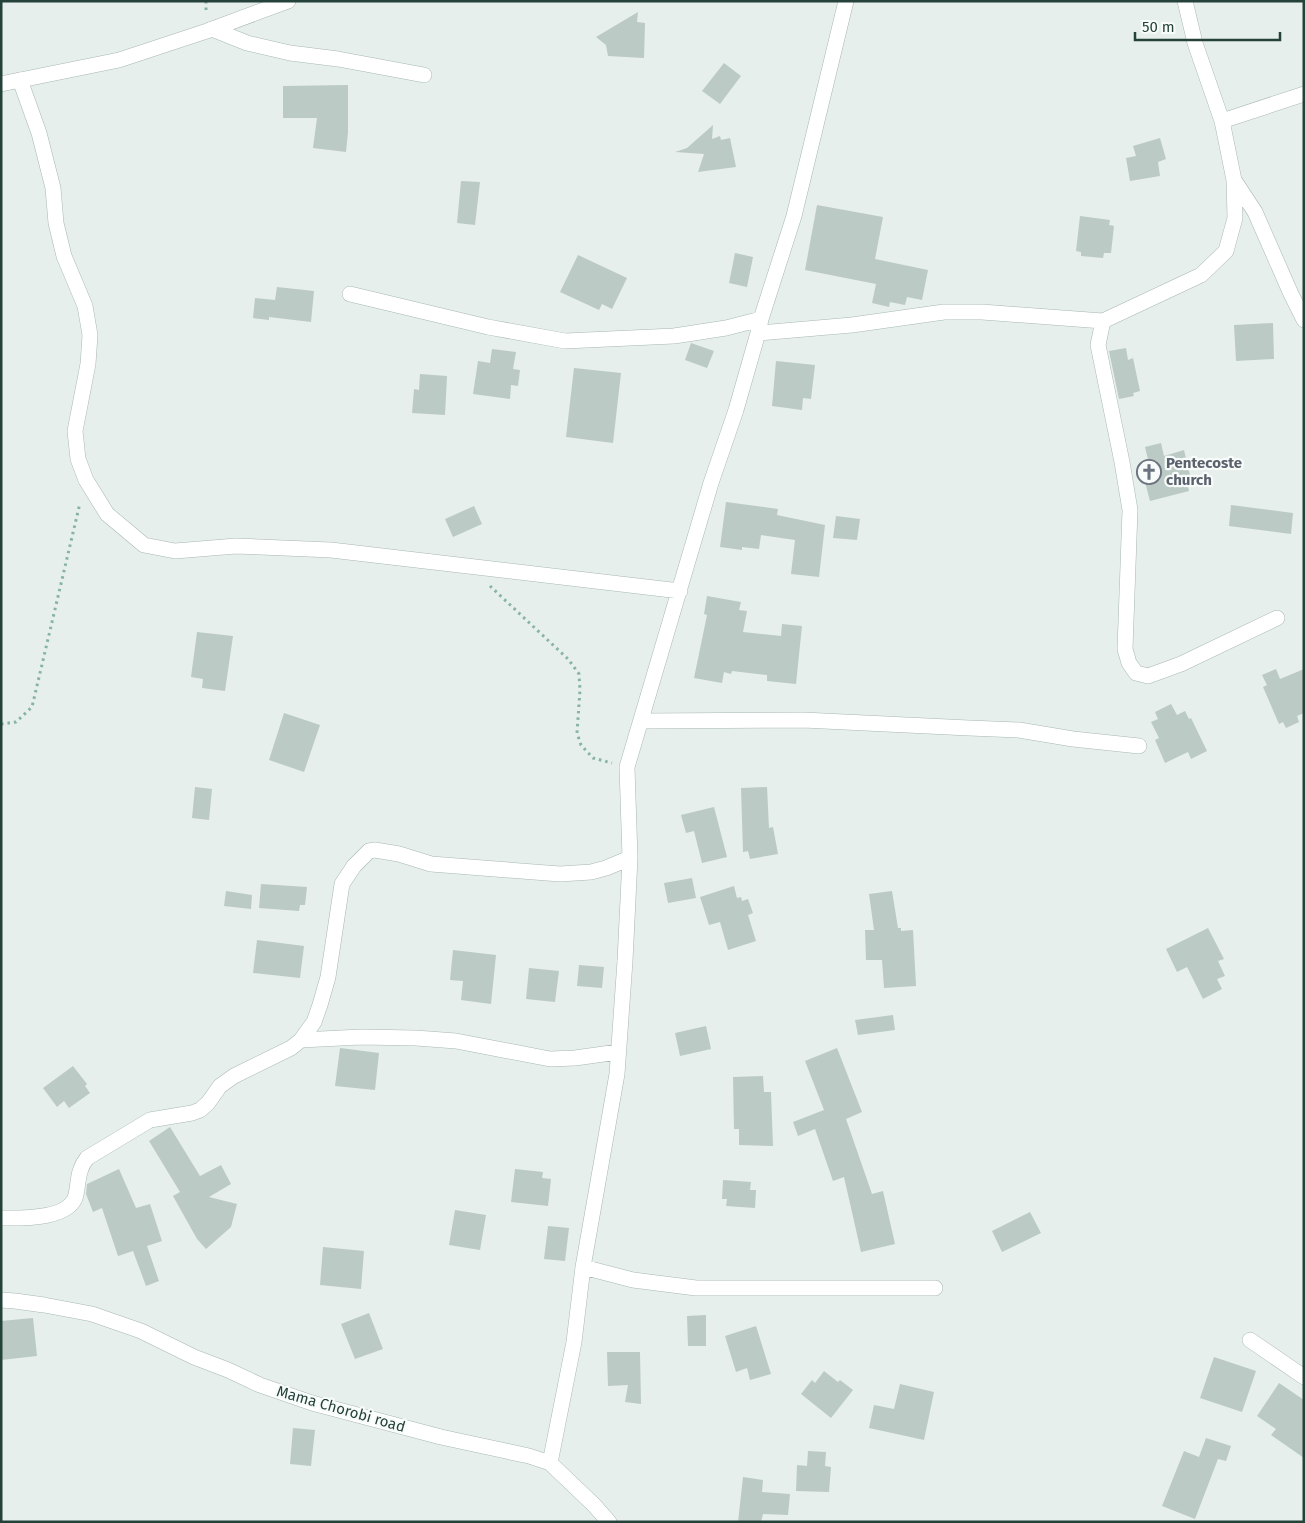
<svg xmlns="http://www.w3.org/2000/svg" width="1305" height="1523" font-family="'Fira Sans',sans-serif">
  <rect width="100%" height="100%" fill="#e6efeb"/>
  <!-- building -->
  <path fill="#bbcac4" d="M 638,12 L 637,22 L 645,23 L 644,58 L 608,56 L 606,45 L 596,37 Z
    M 724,63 L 741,76 L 720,104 L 702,91 Z
    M 348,85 L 348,132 L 346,152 L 313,148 L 317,118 L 283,118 L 283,86 Z
    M 713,125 L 712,139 L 720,136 L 721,140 L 730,138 L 736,167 L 698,172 L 704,154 L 675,152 L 687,148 Z
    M 1160,138 L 1166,159 L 1158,162 L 1160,176 L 1130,181 L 1126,158 L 1136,156 L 1133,146 Z
    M 461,181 L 480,182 L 475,225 L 457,223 Z
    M 817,205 L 883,217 L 875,259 L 928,270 L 922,300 L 907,297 L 905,305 L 890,302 L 889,307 L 872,303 L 876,284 L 805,270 Z
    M 1080,216 L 1110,220 L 1109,225 L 1114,226 L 1111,253 L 1104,253 L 1103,258 L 1081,256 L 1081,252 L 1076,251 Z
    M 735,253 L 753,257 L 747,287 L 729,283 Z
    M 578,255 L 627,278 L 612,309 L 602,304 L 599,310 L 560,292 Z
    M 277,287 L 314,291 L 311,322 L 269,317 L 269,320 L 253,318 L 255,298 L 275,300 Z
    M 1273,323 L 1274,359 L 1236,361 L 1234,325 Z
    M 691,343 L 714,351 L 707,368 L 685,360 Z
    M 1126,348 L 1128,360 L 1133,358 L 1140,391 L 1133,393 L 1134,396 L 1119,399 L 1109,351 Z
    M 492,349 L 516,352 L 513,369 L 520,370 L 518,386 L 511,385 L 510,399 L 473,394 L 478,361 L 490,363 Z
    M 776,361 L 815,365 L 811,399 L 803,398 L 802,410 L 772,406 Z
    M 574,368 L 621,373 L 613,443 L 566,437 Z
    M 420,374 L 447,376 L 445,415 L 412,413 L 414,389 L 419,390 Z
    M 1161,443 L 1164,456 L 1184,450 L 1190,475 L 1186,476 L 1189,491 L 1150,501 L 1145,482 L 1153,480 L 1145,447 Z
    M 726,502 L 778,509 L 777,515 L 825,525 L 819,577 L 791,574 L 795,540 L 761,535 L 759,549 L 742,547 L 742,550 L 720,547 Z
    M 1231,505 L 1293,513 L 1291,534 L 1229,526 Z
    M 474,506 L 482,524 L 453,537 L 445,519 Z
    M 836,516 L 860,519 L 857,540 L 833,538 Z
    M 707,596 L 741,602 L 739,610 L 747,611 L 743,632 L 781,636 L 782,624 L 802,626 L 796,684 L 767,681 L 767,675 L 732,671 L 731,674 L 724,672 L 722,683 L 694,678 L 707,615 L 704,614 Z
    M 197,632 L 233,636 L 225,691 L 202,688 L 203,679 L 191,677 Z
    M 1276,669 L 1280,679 L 1304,669 L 1304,713 L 1297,716 L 1299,722 L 1286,728 L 1283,722 L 1279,724 L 1263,687 L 1267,685 L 1262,675 Z
    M 1171,704 L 1177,715 L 1185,711 L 1189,719 L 1191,718 L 1207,751 L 1191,759 L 1188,752 L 1165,763 L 1155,740 L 1159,738 L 1151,722 L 1158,719 L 1155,712 Z
    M 284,713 L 320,725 L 304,772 L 269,760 Z
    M 195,787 L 212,789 L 209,820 L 192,818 Z
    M 767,787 L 769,828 L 773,827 L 778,854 L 750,859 L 748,851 L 743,852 L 741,788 Z
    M 714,807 L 727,857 L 702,863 L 694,831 L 686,833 L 681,815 Z
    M 692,878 L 696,898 L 668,903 L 664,883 Z
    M 261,884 L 307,887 L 305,905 L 300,905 L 299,911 L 259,908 Z
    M 734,886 L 737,898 L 741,897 L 742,901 L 748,899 L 753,913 L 748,915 L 756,941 L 728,950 L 720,922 L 709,925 L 700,897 Z
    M 226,891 L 252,895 L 251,909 L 224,906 Z
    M 892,891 L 898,928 L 901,928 L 901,931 L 913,930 L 916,986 L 884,988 L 882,960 L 866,960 L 865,930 L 874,930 L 869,894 Z
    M 1208,928 L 1224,959 L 1218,961 L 1225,976 L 1217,979 L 1222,989 L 1203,999 L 1187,967 L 1177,972 L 1166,949 Z
    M 257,940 L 304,946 L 300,978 L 253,973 Z
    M 453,950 L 496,955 L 491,1004 L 461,1000 L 463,981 L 450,980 Z
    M 579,965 L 604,967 L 602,988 L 577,986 Z
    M 529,968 L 559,971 L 555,1002 L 526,999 Z
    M 893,1015 L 895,1030 L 858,1035 L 855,1020 Z
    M 706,1026 L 711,1049 L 680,1056 L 675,1033 Z
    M 340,1048 L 379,1053 L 375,1090 L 335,1086 Z
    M 837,1048 L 862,1112 L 846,1119 L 872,1194 L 883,1191 L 895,1244 L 861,1252 L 844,1177 L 833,1181 L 815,1129 L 798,1136 L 793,1122 L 824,1110 L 805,1061 Z
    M 73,1066 L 87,1084 L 85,1086 L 90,1093 L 69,1108 L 64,1101 L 57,1107 L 43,1088 Z
    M 763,1076 L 764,1092 L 771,1092 L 773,1146 L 739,1145 L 739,1129 L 734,1129 L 733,1077 Z
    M 170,1127 L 200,1176 L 221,1165 L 231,1184 L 209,1197 L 237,1204 L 231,1227 L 206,1249 L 197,1239 L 173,1196 L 180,1192 L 149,1141 Z
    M 119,1169 L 136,1208 L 150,1204 L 162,1241 L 147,1246 L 159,1281 L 146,1286 L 133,1251 L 118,1256 L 102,1208 L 93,1212 L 86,1194 L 87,1184 Z
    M 515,1169 L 543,1172 L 542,1178 L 551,1179 L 548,1206 L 511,1202 Z
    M 723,1180 L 751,1182 L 750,1190 L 756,1190 L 755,1208 L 726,1206 L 727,1199 L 722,1199 Z
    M 455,1210 L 486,1215 L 480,1250 L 449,1245 Z
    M 1030,1212 L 1041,1233 L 1002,1252 L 992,1231 Z
    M 548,1226 L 569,1228 L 565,1261 L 544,1259 Z
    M 323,1247 L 364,1251 L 361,1289 L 320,1285 Z
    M 369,1313 L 383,1349 L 355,1359 L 341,1324 Z
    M 706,1315 L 706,1346 L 688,1346 L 687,1316 Z
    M 33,1318 L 37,1356 L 1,1360 L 1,1321 Z
    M 756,1326 L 771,1374 L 750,1380 L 747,1368 L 736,1372 L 725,1336 Z
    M 607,1352 L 640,1352 L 641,1404 L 625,1402 L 628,1385 L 608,1386 Z
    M 1214,1357 L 1256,1371 L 1242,1412 L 1200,1398 Z
    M 824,1371 L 838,1382 L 840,1380 L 853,1390 L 831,1418 L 801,1394 L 812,1380 L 815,1383 Z
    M 1279,1383 L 1304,1400 L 1304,1458 L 1271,1435 L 1276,1429 L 1257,1416 Z
    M 900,1384 L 934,1392 L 924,1440 L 869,1428 L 874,1405 L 894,1409 Z
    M 293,1428 L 315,1430 L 311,1466 L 290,1464 Z
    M 1206,1438 L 1231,1446 L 1226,1461 L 1218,1459 L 1195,1519 L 1162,1506 L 1184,1451 L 1199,1457 Z
    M 808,1451 L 826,1452 L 825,1466 L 831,1467 L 829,1492 L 796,1491 L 797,1465 L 807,1466 Z
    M 743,1477 L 763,1480 L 762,1492 L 790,1494 L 788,1515 L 763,1514 L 761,1522 L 738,1522 Z"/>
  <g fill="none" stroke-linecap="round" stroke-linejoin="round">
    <defs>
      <path id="minor" d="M 1185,1 L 1195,43 L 1222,121 L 1234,180 L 1235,218 L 1226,251 L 1201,275 L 1103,321 L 1098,345 L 1122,462 L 1130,510 L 1125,649 L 1129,663 L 1136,673 L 1148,676 L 1181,664 L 1277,618
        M 212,29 L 247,43 L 290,53 L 338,59 L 424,75
        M 20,80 L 39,133 L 53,188 L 56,223 L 64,256 L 85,306 L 90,335 L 88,364 L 75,431 L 78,459 L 86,480 L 107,514 L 144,545 L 175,551 L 236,546 L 331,550 L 680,591
        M 1222,121 L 1304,94
        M 1234,180 L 1255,212 L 1291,294 L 1304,320
        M 350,294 L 488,327 L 565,341 L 674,336 L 726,328 L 761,319
        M 758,333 L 852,325 L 944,312 L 982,312 L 1103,321
        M 642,721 L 803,720 L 969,728 L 1019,730 L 1073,739 L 1139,746
        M 301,1040 L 361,1037 L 416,1038 L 456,1041 L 550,1059 L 575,1058 L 618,1052
        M 1,1218 C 21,1218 70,1220 76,1195 C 79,1181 77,1171 87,1158 L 150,1120 L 192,1113 L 200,1110 L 208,1103 L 220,1086 L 234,1076 L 291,1048 L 301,1040 L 314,1022 L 320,1005 L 328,977 L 342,884 L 354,866 L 369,851 L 375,850 L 399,854 L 431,864 L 560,874 L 591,872 L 606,868 L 630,858
        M 583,1267 L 633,1280 L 696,1288 L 935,1288
        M 1,1300 L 15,1301 L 44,1305 L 92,1314 L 141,1331 L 194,1357 L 228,1370 L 260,1385 L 312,1403 L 441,1437 L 529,1456 L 550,1463 L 594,1505 L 609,1522
        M 1250,1340 L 1304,1377
        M 550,1463 L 574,1342 L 583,1267 L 617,1074 L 625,961 L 630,858 L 627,767 L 711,483 L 736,410 L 758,333 L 761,319 L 794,216 L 846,1"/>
      <path id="tertiary" d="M 1,84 L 119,60 L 207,31 L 288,1"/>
    </defs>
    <!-- minor casing -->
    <use href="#minor" stroke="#a8b8b2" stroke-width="16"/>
    <!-- tertiary casing -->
    <use href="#tertiary" stroke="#a8b8b2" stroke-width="16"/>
    <!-- path -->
    <path stroke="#86b3a5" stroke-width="3" stroke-dasharray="2.5 4" stroke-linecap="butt" d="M 206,1 L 206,13
      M 490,586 L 568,659 L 579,674 L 580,690 L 577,733 L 581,745 L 593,758 L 612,763
      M 1,724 L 16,722 L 32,707 L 80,503"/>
    <!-- minor -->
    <use href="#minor" stroke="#fff" stroke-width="15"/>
    <!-- tertiary -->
    <use href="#tertiary" stroke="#fff" stroke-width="15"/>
  </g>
  <!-- icons -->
  <defs>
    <symbol id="church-ring" viewBox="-11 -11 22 22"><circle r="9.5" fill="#f7fbf9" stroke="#6b7280" stroke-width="1.5"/><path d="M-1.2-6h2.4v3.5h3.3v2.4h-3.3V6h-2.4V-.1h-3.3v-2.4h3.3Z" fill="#6b7280"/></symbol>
  </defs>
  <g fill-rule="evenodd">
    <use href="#church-ring" x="1135" y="458" width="28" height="28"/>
  </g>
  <g text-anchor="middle" stroke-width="4.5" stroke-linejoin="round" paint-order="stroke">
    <!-- worship labels -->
    <g font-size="15" font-weight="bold" fill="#5b616d" stroke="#f7fbf9" text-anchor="start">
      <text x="1166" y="468">Pentecoste<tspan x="1166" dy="17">church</tspan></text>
    </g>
    <!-- street labels -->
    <g font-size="15" fill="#24423a" stroke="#f7fbf9">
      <text transform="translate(341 1409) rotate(16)" y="5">Mama Chorobi road</text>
    </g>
  </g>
  <!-- border -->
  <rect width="1305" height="1523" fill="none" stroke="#24423a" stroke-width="5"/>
  <!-- scale -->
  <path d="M1135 32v8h145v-8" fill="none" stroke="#24423a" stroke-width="2.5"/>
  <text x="1142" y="32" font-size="15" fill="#24423a" stroke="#f7fbf9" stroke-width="4" paint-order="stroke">50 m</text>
</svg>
